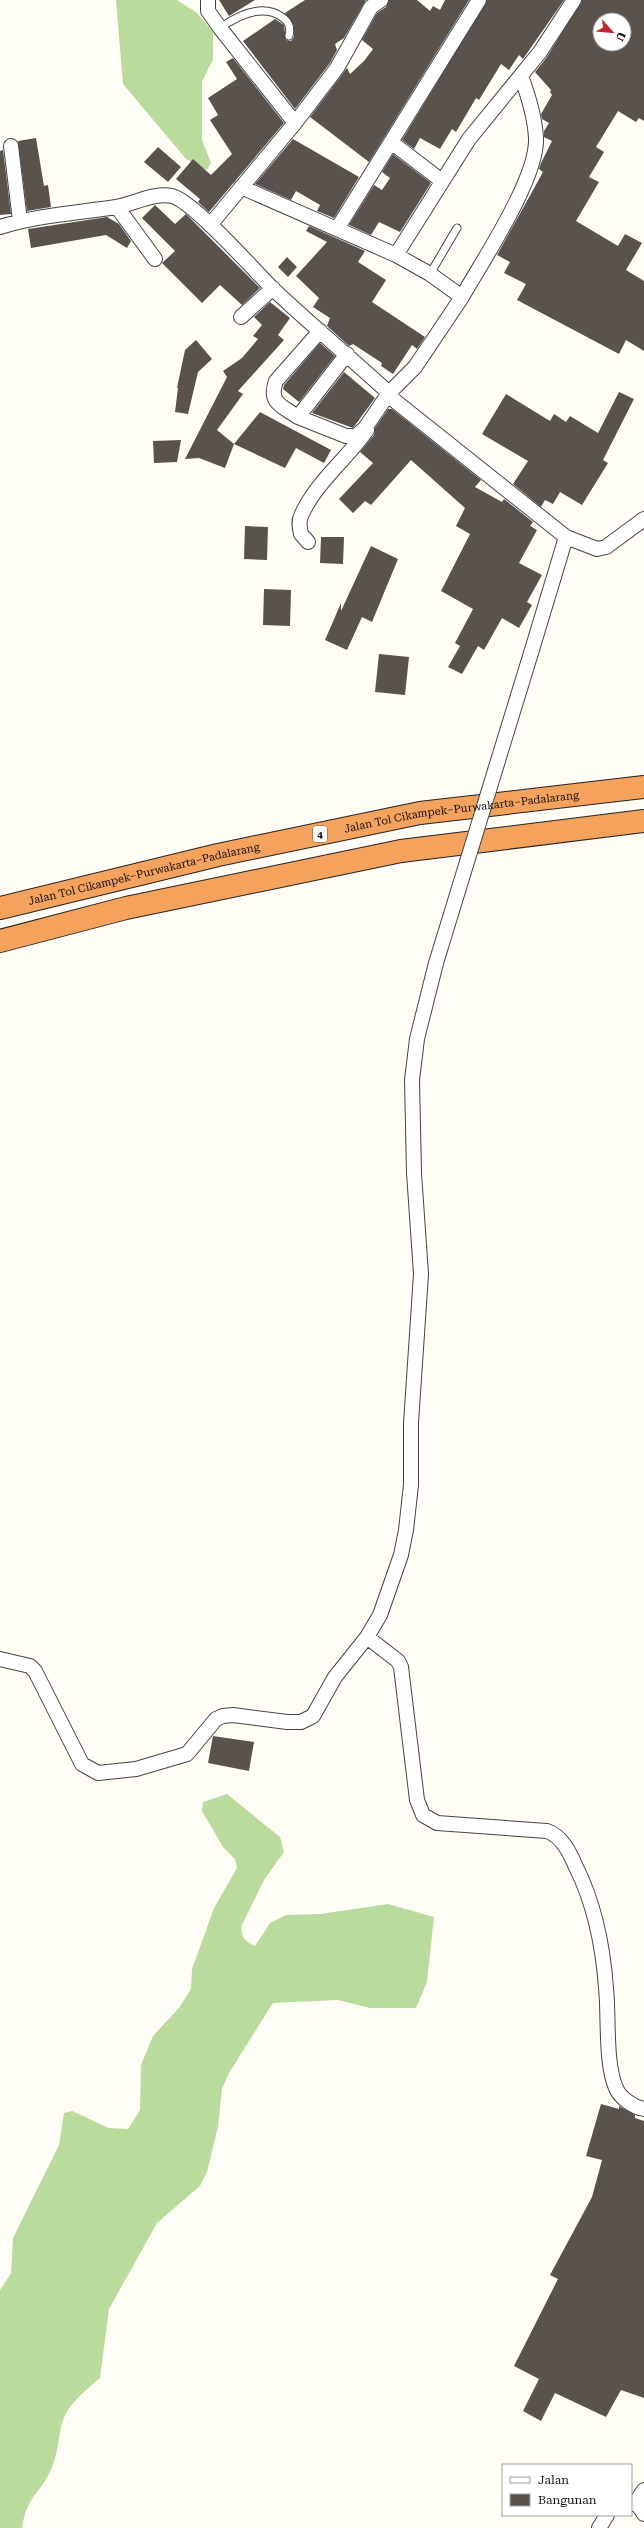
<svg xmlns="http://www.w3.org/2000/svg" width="644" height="2528" font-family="'Roboto Serif',serif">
  <rect width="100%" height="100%" fill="#fffdf5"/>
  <!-- forest -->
  <path fill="#b9dc9c" d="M 116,0 L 177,0 L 197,13 L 213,32 L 213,59 L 202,82 L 202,140 L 211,163 L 207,170 L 186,159 L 123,84 Z
    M 227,1794 L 280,1837 L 284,1852 L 264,1880 L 242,1925 C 240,1937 245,1941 255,1946 L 270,1923 L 286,1915 L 320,1914 L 388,1904 L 434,1917 L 427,1982 L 416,2008 L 370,2008 L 338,2000 L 273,2003 L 229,2073 L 222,2089 L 218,2127 L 207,2172 L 200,2186 L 157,2223 L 109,2309 L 100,2378 C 84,2392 66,2405 61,2427 C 58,2442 57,2457 50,2472 C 38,2496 27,2496 22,2528 L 0,2528 L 0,2290 L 11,2273 L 13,2238 L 59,2145 L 64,2113 L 72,2111 L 109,2128 L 128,2129 L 140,2110 L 141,2065 L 153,2036 L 179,2008 L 191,1989 L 192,1969 L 214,1908 L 237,1868 L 235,1859 L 223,1847 L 202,1811 L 203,1802 Z"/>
  <!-- building -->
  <path fill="#5a524d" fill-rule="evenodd" d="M 219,0 L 255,0 L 229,16 Z
    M 305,0 L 366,0 L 344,38 L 335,44 L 337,50 L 330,63 L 295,109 L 243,41 L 275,19 L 284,25 L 286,40 L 291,41 L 294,37 L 294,26 L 285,13 Z
    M 389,0 L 417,0 L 430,11 L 433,6 L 440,10 L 445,0 L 469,0 L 369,162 L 310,117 L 347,68 L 350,74 L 364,61 L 373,49 L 362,40 L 377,13 L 386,7 Z
    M 487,0 L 564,0 L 523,59 L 519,55 L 509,70 L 501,64 L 479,100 L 476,98 L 456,132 L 452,129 L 440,149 L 420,138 L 414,149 L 402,140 Z
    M 582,0 L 644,0 L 644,121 L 639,118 L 636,122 L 618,111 L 596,147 L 604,152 L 589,177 L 599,182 L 576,221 L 618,246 L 625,234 L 642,243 L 626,270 L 644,281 L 644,351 L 626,340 L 619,354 L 517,300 L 526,284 L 504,273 L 510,262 L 497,255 L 543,172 L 539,169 L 541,163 L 552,141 L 544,137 L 544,131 L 549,123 L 542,119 L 541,114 L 552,95 L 550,92 L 551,90 L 535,72 L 547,57 ZM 600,20 L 624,20 L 624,44 L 600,44 Z
    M 233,58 L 284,123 L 209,212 L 198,202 L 200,199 L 176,179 L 193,159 L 211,175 L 232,154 L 210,120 L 218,115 L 208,98 L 237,79 L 226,62 Z
    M 36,138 L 44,186 L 48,185 L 51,207 L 27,211 L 18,141 Z
    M 293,139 L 359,177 L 334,218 L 317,211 L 320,205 L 296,191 L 291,200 L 255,184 Z
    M 158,147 L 181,167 L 168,182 L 144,162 Z
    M 3,150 L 11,214 L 0,215 L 0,151 Z
    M 393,154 L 431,183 L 400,232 L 379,222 L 371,235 L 349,225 L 374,185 L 382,190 L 390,178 L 382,172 Z
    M 155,205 L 175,224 L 186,214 L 260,288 L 242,305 L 220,285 L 202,303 L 162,263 L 175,251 L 142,218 Z
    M 107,217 L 119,224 L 131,241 L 127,248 L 106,235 L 31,248 L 28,229 Z
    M 309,226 L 365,251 L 358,262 L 386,280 L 372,302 L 425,337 L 417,349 L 412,345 L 393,374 L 381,366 L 382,363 L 353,344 L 349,346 L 327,326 L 330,318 L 313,307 L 319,298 L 296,276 L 327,242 L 306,231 Z
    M 287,257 L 297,267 L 288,277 L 278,267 Z
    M 270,302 L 290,318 L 278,335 L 284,340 L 238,391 L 243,394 L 217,430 L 234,444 L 260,412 L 331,450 L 324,463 L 296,448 L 285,468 L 234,444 L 225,468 L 199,458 L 185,459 L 227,377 L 223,371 L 242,358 L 258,339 L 253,336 L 262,325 L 254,317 Z
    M 196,340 L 212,359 L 198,372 L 188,414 L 175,412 L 178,388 L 177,388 L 185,350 Z
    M 320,343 L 335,356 L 299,402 L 283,389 L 284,385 Z
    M 344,372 L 375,398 L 353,428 L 312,413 Z
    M 619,392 L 634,399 L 603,460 L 608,463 L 582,505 L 560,492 L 553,504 L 545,500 L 541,507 L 513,484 L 528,461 L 482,434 L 506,394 L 550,421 L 554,414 L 566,422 L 570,416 L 598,433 Z
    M 388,409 L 392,409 L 481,480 L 475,487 L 502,502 L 504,499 L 533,522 L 530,526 L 537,530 L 519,563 L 542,575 L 527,602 L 532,605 L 519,628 L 502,618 L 484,650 L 478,646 L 462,674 L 448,667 L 460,646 L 455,643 L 473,609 L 441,591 L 470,534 L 456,526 L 465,508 L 411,460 L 371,505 L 365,501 L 353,513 L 339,499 L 373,463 L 360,452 L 374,435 L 375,428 Z
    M 181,440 L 177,462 L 154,463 L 153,441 Z
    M 245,526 L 268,527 L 267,560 L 244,559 Z
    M 321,537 L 344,537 L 343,564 L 320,563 Z
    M 371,546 L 398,559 L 372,622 L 362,617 L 347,650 L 325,640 L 341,603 L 341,611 Z
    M 264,589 L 291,590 L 290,626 L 263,625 Z
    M 379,654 L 409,657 L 405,695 L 375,692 Z
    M 213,1736 L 254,1742 L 249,1771 L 208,1763 Z
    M 601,2104 L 619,2109 L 619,2106 L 635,2115 L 635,2118 L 644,2121 L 644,2398 L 621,2390 L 606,2417 L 555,2393 L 541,2421 L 523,2411 L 539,2379 L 514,2366 L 558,2279 L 550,2275 L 592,2197 L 602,2160 L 586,2156 Z"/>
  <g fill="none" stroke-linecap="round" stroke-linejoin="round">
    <defs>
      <path id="lane" d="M 220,28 C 237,16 262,3 282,17 C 289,22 291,27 289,36
        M 430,274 L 457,228"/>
      <path id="street" d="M 208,0 L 208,11 L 220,28 L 295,123
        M 391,142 L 442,181
        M 11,146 L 20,221
        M 241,187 L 396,255 L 430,274 L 462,297 L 415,367 L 389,393 L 365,428 L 356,436 L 346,436 L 298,417
        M 117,207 L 155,259
        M 210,225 L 295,123 L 337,68 L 371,7 L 381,0
        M 0,227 C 38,215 77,213 116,207 C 133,204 155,192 172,196 C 193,201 254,270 272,288 C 310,324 351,358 389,393 L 390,397 L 566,537 L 531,653
        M 337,229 L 479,0
        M 396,255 L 469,139 L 540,52 L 574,0
        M 462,297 C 483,260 538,178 536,138 C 535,117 528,95 521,76
        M 241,317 L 273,288
        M 320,331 L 276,381 C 268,403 282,406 298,417 L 347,354
        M 566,537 L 597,549 L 606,547 L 644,519
        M 308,542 L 301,534 C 300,528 298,522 301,516 C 315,483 347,459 367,430
        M 367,1637 L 398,1661 L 401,1667 L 417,1800 L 423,1815 L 437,1823 L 547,1831 C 562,1836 570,1853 576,1867 C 595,1905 603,1946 606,1988 C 609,2015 605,2064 616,2088 C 620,2098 633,2107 644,2109
        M 0,1659 L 30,1666 L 35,1671 L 82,1764 L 98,1773 L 136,1769 L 187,1754 L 216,1719 L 223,1716 L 233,1715 L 287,1722 L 301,1722 L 313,1716 L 335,1677 L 367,1637 L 380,1615 L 401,1555 L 406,1530 L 411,1485 L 411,1423 L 421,1274 L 414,1173 L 412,1080 L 417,1039 L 436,963
        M 636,2502 L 644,2514
        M 631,2504 L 638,2499 L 644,2490
        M 599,2528 L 607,2515"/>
      <g id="highway">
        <path id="s1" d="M 0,908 L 218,855 L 420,813 L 644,787"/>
        <path d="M 0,941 L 126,908 L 401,851 L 644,821"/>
      </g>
    </defs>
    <!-- lane casing -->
    <use href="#lane" stroke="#444" stroke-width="9"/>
    <!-- street casing -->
    <use href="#street" stroke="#444" stroke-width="16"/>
    <!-- highway casing -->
    <use href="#highway" stroke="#222" stroke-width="24"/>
    <!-- lane -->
    <use href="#lane" stroke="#fff" stroke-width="7"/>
    <!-- street -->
    <use href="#street" stroke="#fff" stroke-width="14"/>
    <!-- highway -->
    <use href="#highway" stroke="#f5a25d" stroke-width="22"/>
    <defs>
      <path id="street-bridge" d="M 436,963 L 531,653"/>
    </defs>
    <!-- street-bridge casing -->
    <use href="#street-bridge" stroke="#444" stroke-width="16" stroke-linecap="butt"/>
    <!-- street-bridge -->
    <use href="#street-bridge" stroke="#fff" stroke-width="14"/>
  </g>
  <g text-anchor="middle" stroke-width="4" stroke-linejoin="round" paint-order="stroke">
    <!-- shield labels -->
    <rect fill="#fff" stroke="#585858" stroke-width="1" x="313" y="826" width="14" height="16" rx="3"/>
    <g font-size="10" font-weight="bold" fill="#111">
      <text x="320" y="838">4</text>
    </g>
    <!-- street labels -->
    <g font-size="11" fill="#111" stroke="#fff">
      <text dy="4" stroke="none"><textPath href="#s1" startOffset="472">Jalan Tol Cikampek–Purwakarta–Padalarang</textPath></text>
      <text dy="4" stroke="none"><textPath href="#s1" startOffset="148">Jalan Tol Cikampek–Purwakarta–Padalarang</textPath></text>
    </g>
  </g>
  <!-- legend -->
  <rect x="502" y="2464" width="130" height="52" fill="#ffffff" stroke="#a0a0a0"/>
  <rect x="510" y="2477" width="20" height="6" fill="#ffffff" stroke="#a0a0a0"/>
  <text x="538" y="2484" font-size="12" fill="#111111">Jalan</text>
  <rect x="510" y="2494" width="20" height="12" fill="#5a524d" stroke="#a0a0a0"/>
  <text x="538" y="2504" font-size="12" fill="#111111">Bangunan</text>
  <!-- north arrow -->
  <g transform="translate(612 32) rotate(117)"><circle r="19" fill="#ffffff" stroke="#a0a0a0"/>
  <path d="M0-3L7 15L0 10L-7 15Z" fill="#c4262e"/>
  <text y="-6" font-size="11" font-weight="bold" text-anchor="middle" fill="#111111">U</text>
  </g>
</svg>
